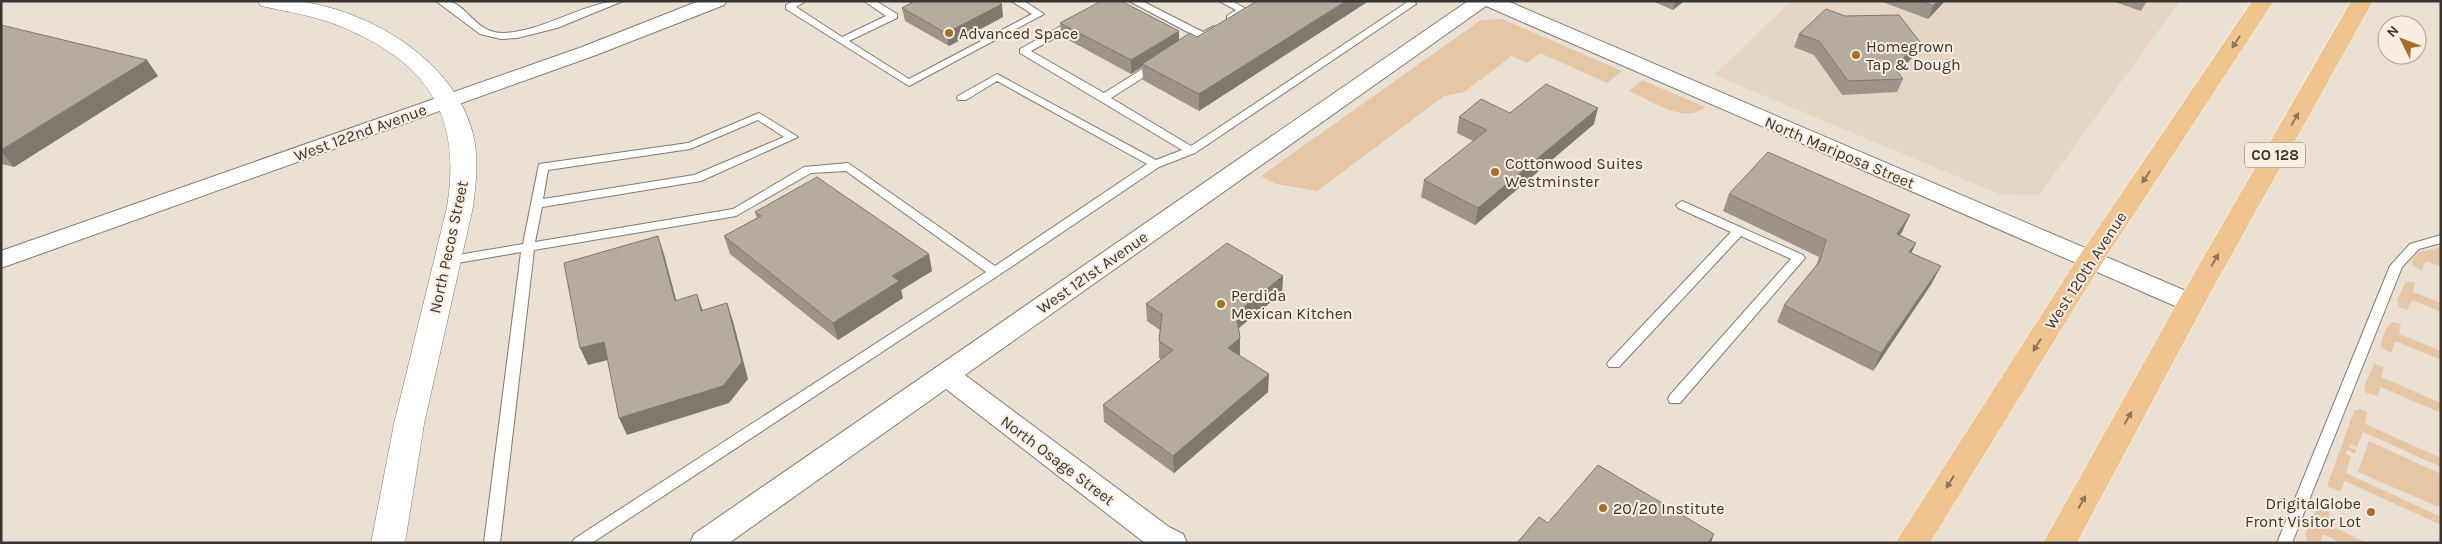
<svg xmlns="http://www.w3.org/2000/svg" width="2442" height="544" font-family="Karla,sans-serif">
  <rect width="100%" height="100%" fill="#ebe0d4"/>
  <!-- built -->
  <path fill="#e6d5c3" d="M 1791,1 L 2180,1 L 2039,195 L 1999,194 L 1714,75 Z"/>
  <!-- green -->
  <path fill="#e6c6a5" d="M 1502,19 L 1622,71 L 1607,83 L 1540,53 L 1527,63 L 1512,56 L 1464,92 L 1444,96 L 1317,191 L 1276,184 L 1261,176 L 1481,20 Z
    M 1642,80 L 1705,107 C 1684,125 1650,100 1629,91 Z
    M 2441,247 L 2441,267 L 2426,261 L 2422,271 L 2412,265 L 2413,258 L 2420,252 Z
    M 2406,281 L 2415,283 L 2413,292 L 2441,303 L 2441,312 L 2412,300 L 2407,310 L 2399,307 L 2397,300 Z
    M 2392,322 L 2401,324 L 2399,334 L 2441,351 L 2441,360 L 2395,341 L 2391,353 L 2381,347 L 2381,343 L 2386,328 Z
    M 2374,364 L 2384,367 L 2381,377 L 2441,403 L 2441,413 L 2381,387 L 2377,396 L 2366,393 L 2364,387 Z
    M 2360,409 L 2367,412 L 2365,424 L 2441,458 L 2441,467 L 2363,432 L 2357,447 L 2350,444 L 2349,447 L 2356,450 L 2355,454 L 2347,450 L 2346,454 L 2351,456 L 2346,473 L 2441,517 L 2441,525 L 2345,481 L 2340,491 L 2327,486 L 2354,411 Z
    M 2369,441 L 2441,474 L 2441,508 L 2358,472 Z
    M 2320,506 L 2330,511 L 2327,524 L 2367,543 L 2341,543 L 2323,534 L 2320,543 L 2308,543 L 2305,535 L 2316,509 Z"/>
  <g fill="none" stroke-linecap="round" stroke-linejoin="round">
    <defs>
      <path id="lane" d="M 436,1 C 440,1 444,1 448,1 C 468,5 476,34 504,33 C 546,31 584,1 623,1 L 557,28 L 517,38 L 501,39 L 480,34 Z
        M 793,1 L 806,1 L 796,7 L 842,37 L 886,16 L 864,1 L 876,1 L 897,14 L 897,18 L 849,41 L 909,79 L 1032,14 L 1011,1 L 1024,1 L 1044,14 L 909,86 L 786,9 L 786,5 Z
        M 1129,1 L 1142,1 L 1203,32 L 1214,26 L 1219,29 L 1207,38 L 1199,38 Z
        M 1219,1 L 1232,1 L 1248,10 L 1235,20 L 1227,20 L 1227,16 L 1236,10 Z
        M 1404,1 L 1414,1 L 1416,4 L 1195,153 L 1159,167 L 999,275 L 592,543 L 572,543 L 574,539 L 986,272 L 846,171 L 811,173 L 736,216 L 534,250 L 500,543 L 484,543 L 521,252 L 446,265 L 440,261 L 446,257 L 523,244 L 539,164 L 688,143 L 759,113 L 798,137 L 701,181 L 542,207 L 535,242 L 733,209 L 804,167 L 848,163 L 995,266 L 1147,164 L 997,81 L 966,100 L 958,100 L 957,98 L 958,96 L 997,74 L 1156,160 L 1182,150 L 1020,53 L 1020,49 L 1070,21 L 1078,21 L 1078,25 L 1031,51 L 1104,93 L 1152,63 L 1160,63 L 1160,67 L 1111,98 L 1191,146 L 1406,3 ZM 758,120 L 784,137 L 694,175 L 543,199 L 548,170 L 690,149 Z
        M 1682,201 L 1803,255 L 1805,258 L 1680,403 L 1670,403 L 1668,399 L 1670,395 L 1791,259 L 1741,236 L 1619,367 L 1609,367 L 1607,364 L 1609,361 L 1731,232 L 1678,208 L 1676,205 Z
        M 2441,235 L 2441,243 L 2419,249 L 2402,267 L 2292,543 L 2277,543 L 2390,266 L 2410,244 Z"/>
      <path id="street" d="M 699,1 L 727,1 L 724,5 L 596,55 L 1,268 L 1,251 L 582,47 Z
        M 1468,1 L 1507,1 L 2200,297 L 2204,303 L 2200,309 L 2191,312 L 2182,309 L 1486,6 L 965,375 L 1169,527 L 1183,534 L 1187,543 L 1145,543 L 946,389 L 729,543 L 690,543 L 694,534 Z"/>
      <path id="secondary" d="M 258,1 C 273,1 290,0 304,2 C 374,13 455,62 473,134 C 479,158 476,183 473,207 L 424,424 L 405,543 L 371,543 L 394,424 L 447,207 C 463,108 422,58 332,23 C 309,15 285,11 261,6 Z"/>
      <path id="primary" d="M 2252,1 L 2274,1 L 2101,265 L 1930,543 L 1895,543 L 2081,253 Z
        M 2351,1 L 2373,1 L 2205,303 L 2077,543 L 2043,543 L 2177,303 Z"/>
    </defs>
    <!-- lane casing -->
    <use href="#lane" stroke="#83796e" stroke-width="2"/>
    <!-- street casing -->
    <use href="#street" stroke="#83796e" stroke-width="2"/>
    <!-- secondary casing -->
    <use href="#secondary" stroke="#83796e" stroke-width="1"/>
    <!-- primary casing -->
    <use href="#primary" stroke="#fff" stroke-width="1"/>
    <!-- lane -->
    <use href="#lane" fill="#fff" fill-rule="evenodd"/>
    <!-- street -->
    <use href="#street" fill="#fff" fill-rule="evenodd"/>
    <!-- secondary -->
    <use href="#secondary" fill="#fff" fill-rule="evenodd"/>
    <!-- primary -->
    <use href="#primary" fill="#f0c48f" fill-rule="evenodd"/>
  </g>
  <!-- wall -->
  <path fill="#9d9389" d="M 908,1 L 997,1 L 1003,17 L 949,46 L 905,21 L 902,8 L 911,3 Z
    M 1257,1 L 1199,111 L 1143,80 L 1142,67 L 1131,74 L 1061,36 L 1060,23 L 1179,40 L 1197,37 Z
    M 1652,1 L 1684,1 L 1673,10 Z
    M 1880,1 L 1945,1 L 1928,19 Z
    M 2112,1 L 2147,1 L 2141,11 Z
    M 1845,16 L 1920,42 L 1915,55 L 1898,72 L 1903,79 L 1897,92 L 1842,95 L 1814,55 L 1794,47 L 1799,34 Z
    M 1,25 L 158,76 L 14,167 L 1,164 Z
    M 1510,113 L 1594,124 L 1475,225 L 1421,197 L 1424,180 L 1473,141 L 1457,133 L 1459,117 Z
    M 1729,194 L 1910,215 L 1900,235 L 1916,243 L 1911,253 L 1932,283 L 1873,371 L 1777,322 L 1784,305 L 1816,266 L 1819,257 L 1723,211 Z
    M 755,212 L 932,271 L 901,290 L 903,298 L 838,340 L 730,254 L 724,236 L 757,218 Z
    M 1283,276 L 1282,293 L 1239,328 L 1240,338 L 1240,356 L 1268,392 L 1174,473 L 1104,422 L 1103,405 L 1161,359 L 1159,358 L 1159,341 L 1160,330 L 1147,321 L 1146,304 Z"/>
  <!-- shaded-wall -->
  <path fill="#7f786f" d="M 1346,1 L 1369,1 L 1199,111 L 1199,94 Z
    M 1675,1 L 1684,1 L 1673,10 Z
    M 1938,1 L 1945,1 L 1928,19 L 1933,6 Z
    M 1002,4 L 1003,17 L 949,46 L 946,33 Z
    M 1179,31 L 1179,44 L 1142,64 L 1142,67 L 1131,74 L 1131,60 Z
    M 1920,42 L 1915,55 L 1889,81 L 1894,67 Z
    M 147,60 L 158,76 L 14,167 L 1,151 Z
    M 1598,108 L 1594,124 L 1475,225 L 1478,208 Z
    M 1910,215 L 1902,232 L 1889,251 L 1897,234 Z
    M 658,236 L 664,254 L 681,318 L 675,301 Z
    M 1916,243 L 1908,260 L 1909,252 Z
    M 929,254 L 932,271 L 901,290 L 903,298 L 838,340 L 833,323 L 892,276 Z
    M 1941,266 L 1932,283 L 1873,371 L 1881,353 Z
    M 1283,276 L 1282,293 L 1236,330 L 1236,313 Z
    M 697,294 L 703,311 L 701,311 Z
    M 727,303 L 733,321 L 748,379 L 729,403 L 627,435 L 619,418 Z
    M 1240,338 L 1240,355 L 1228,365 L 1228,348 Z
    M 604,342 L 612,359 L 588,365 L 580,348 Z
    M 1269,374 L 1268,392 L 1174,473 L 1173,456 Z
    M 1714,534 L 1711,543 L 1708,543 Z"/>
  <!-- building -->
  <path fill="#b6ab9f" stroke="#7f786f" d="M 915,1 L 997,1 L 1002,4 L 946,33 L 902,8 Z
    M 1101,1 L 1121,1 L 1179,31 L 1131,60 L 1060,23 Z
    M 1257,1 L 1346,1 L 1199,94 L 1142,64 L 1190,33 L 1197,37 Z
    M 1920,1 L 1938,1 L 1933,6 Z
    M 1826,9 L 1845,16 L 1899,15 L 1920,42 L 1894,67 L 1903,79 L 1848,81 L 1819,41 L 1799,34 Z
    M 1,25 L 147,60 L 1,150 Z
    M 1546,84 L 1598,108 L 1478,208 L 1424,180 L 1487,130 L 1459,117 L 1481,99 L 1510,113 Z
    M 1768,152 L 1910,215 L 1897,234 L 1916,243 L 1909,252 L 1941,266 L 1881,353 L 1784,305 L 1820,261 L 1826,240 L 1729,194 Z
    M 817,177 L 929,254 L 892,276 L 899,281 L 833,323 L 724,236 L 761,216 L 755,212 Z
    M 658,236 L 675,301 L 697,294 L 701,311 L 727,303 L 742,362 L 723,386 L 619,418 L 604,342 L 580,348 L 564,263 Z
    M 1227,243 L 1283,276 L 1236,313 L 1240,338 L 1228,348 L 1269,374 L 1173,456 L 1103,405 L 1173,350 L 1159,341 L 1162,314 L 1146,304 Z
    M 1598,465 L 1714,534 L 1708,543 L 1517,543 L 1539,517 L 1548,523 Z"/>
  <!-- one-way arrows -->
  <defs><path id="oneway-solid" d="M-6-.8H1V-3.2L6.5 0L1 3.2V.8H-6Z" transform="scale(1.25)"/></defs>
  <g fill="#8b755b">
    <use href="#oneway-solid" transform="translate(2236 42) rotate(124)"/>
    <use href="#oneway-solid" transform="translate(2295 119) rotate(-60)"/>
    <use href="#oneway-solid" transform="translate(2146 177) rotate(124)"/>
    <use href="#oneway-solid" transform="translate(2215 260) rotate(-60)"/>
    <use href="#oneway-solid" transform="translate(2037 345) rotate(122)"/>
    <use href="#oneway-solid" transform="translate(2128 418) rotate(-61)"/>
    <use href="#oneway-solid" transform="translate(1950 482) rotate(122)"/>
    <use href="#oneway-solid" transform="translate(2082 502) rotate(-61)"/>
  </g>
  <!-- markers -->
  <g fill="#a56e2a" stroke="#f9ede1" stroke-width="2">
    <circle cx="949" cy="33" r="5"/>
    <circle cx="1856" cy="55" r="5"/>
    <circle cx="1495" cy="172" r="5"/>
    <circle cx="1221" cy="304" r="5"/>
    <circle cx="1603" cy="508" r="5"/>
    <circle cx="2371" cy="512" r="5"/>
  </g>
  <g text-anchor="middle" stroke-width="4" stroke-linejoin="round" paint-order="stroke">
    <!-- shield labels -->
    <rect fill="#f9ede1" stroke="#736c65" stroke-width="1" x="2245" y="142.5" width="60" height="25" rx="4"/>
    <g font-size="15" font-weight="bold" fill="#393530">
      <text x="2275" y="160">CO 128</text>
    </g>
    <!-- poi labels -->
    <g font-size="16" fill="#393530" stroke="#f9ede1" text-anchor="start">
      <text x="959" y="39">Advanced Space</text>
      <text x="1866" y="52">Homegrown<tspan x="1866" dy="18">Tap &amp; Dough</tspan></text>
      <text x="1505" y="169">Cottonwood Suites<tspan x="1505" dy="18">Westminster</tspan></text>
      <text x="1231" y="301">Perdida<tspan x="1231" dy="18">Mexican Kitchen</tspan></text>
      <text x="2361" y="509" text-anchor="end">DrigitalGlobe<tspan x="2361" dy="18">Front Visitor Lot</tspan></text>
      <text x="1613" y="514">20/20 Institute</text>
    </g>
    <!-- street labels -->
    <g font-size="16" fill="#393530" stroke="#f9ede1">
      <text transform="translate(360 132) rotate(-20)" y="6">West 122nd Avenue</text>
      <text transform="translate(1840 152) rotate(23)" y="6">North Mariposa Street</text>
      <text transform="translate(448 247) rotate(-78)" y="6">North Pecos Street</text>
      <text transform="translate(2085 270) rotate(-57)" y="6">West 120th Avenue</text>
      <text transform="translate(1092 272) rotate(-35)" y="6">West 121st Avenue</text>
      <text transform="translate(1058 460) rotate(37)" y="6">North Osage Street</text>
    </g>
  </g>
  <!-- border -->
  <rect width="2442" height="544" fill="none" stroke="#393530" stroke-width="5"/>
  <!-- north arrow -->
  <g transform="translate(2402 40) rotate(312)"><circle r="24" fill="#f9ede1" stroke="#aca39a"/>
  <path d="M0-4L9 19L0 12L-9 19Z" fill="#a56e2a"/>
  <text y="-8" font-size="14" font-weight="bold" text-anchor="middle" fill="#393530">N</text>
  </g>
</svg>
